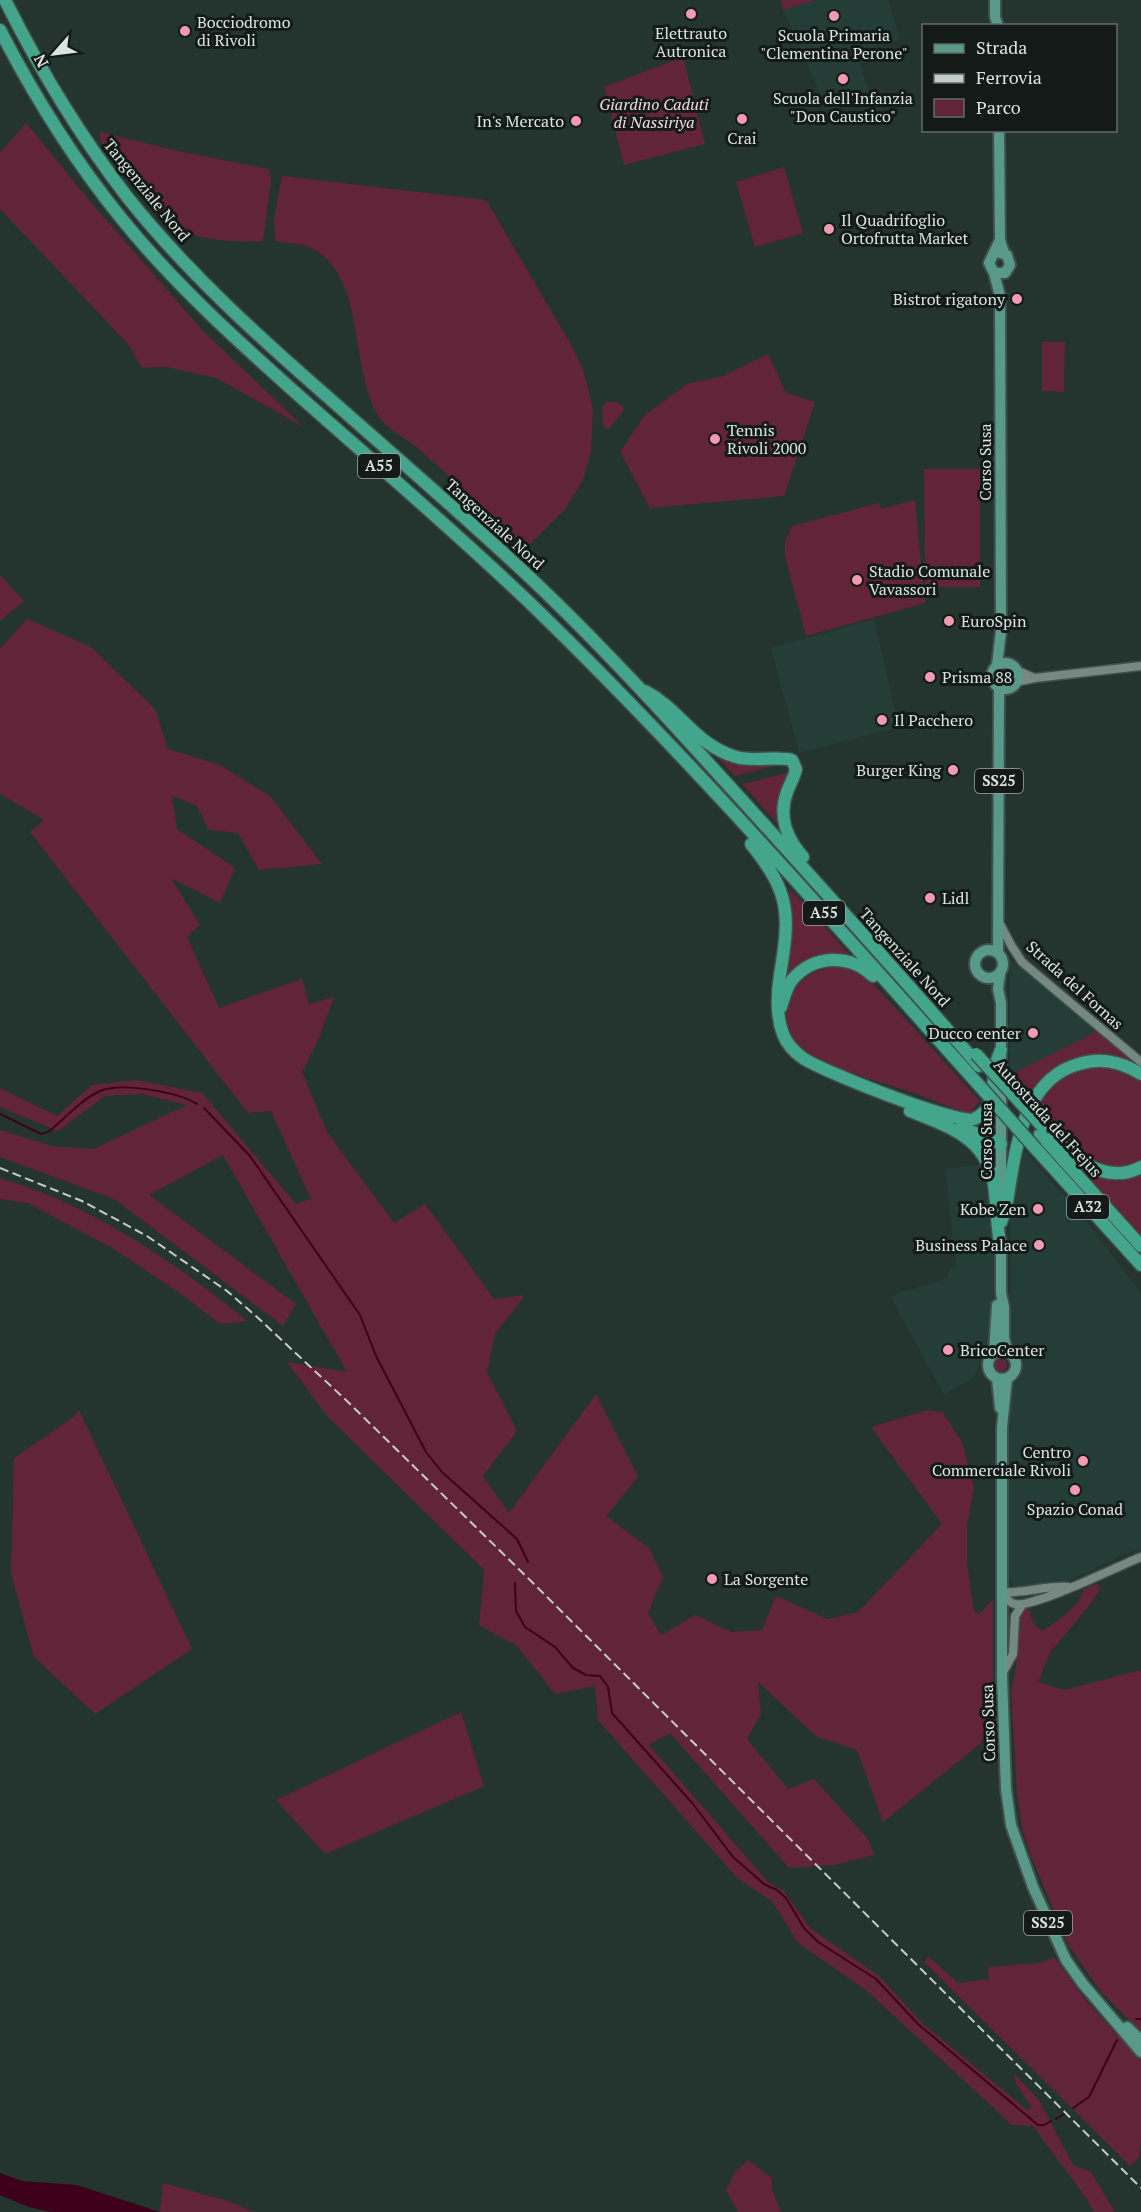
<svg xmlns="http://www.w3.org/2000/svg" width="1141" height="2212" font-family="'PT Serif',serif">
  <rect width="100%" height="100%" fill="#24342f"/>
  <!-- built -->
  <path fill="#243d36" d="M 816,0 L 888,0 L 900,39 L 857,53 L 869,92 L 824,106 L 813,77 L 783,10 Z
    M 874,619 L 899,727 L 799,753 L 771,648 Z
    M 1010,959 L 1097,1031 L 1010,1075 Z
    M 1022,1149 L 1077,1209 L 1141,1293 L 1141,1549 L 1122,1555 L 1065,1583 L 1017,1589 L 1013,1586 L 1010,1579 L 1010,1394 L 1013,1380 L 1020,1367 L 1020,1355 L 1012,1348 L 1011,1342 L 1010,1208 Z
    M 984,1164 L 993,1210 L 993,1342 L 991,1348 L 984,1354 L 977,1371 L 971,1379 L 944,1395 L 890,1296 L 947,1278 L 950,1268 L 956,1268 L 945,1169 Z"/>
  <!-- green -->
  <path fill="#622439" d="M 781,0 L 816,0 L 783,10 Z
    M 683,57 L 705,144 L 624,165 L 604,87 Z
    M 26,123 L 94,206 L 203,331 L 304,427 L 216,378 L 166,367 L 142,368 L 128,344 L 0,209 L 0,153 Z
    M 100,132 L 178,151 L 269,169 L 271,180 L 263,241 C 186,244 169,230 122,171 C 114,160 98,145 100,132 Z
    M 784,167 L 803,233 L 755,247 L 736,182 Z
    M 282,176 L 486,200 L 570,343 L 583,369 L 593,409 L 591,451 L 583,480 L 566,508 L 527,547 C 490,513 453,479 415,446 C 404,437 387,429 379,417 C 349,371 367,282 315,250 C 303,243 288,243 275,241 L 274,217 Z
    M 1042,342 L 1065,342 L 1064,392 L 1042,391 Z
    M 768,354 L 786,393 L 815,402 L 784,496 L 650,508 L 620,452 L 644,416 L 687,384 L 723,376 Z
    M 606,402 L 617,402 L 623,407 L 623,411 L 608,430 L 603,425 L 602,407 Z
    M 924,469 L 980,469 L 980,587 L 925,587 Z
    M 915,500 L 925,603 L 806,636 L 785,556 L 785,542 L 792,526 L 879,503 L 881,509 Z
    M 0,575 L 24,601 L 0,621 Z
    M 27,619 L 91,647 L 155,709 L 168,749 L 220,765 L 271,797 L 322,864 L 259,870 L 238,833 L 209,830 L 197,806 L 172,796 L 177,829 L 235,868 L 220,903 L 171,878 L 200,925 L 187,937 L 219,1008 L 302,979 L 309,1004 L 334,997 L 319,1038 L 302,1072 L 327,1132 L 394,1223 L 425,1204 L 494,1299 L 525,1295 L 495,1334 L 487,1372 L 517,1431 L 483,1476 L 509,1513 L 596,1394 L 638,1477 L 606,1516 L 649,1548 L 663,1577 L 648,1613 L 661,1635 L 695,1615 L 731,1632 L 762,1630 L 776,1596 L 827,1619 L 858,1612 L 942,1524 L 871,1427 L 928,1410 L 943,1413 L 962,1442 L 974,1488 L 967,1525 L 967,1564 L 974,1611 L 978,1614 C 985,1611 986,1604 993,1600 L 993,1720 L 980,1744 L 883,1822 L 857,1750 L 817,1737 L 758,1682 L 761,1714 L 747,1739 L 788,1789 L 814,1779 L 868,1839 L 874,1855 L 834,1865 L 789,1868 L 670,1733 L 649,1745 L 769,1883 L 784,1891 L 810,1928 L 879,1976 L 922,2023 L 1027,2110 L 1032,2108 L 1016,2084 L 1014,2073 L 1039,2100 L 1073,2165 L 1091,2172 L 1115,2212 L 1094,2212 L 1086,2198 L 1033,2126 L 1012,2125 L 866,1990 L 798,1943 L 772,1901 L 738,1879 L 598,1720 L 595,1686 L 555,1694 L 517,1646 L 479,1625 L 484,1570 L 326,1415 L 287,1362 L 347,1372 L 223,1155 L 149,1195 L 296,1304 L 283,1326 L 114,1199 L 0,1157 L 0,1130 L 52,1146 L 93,1149 L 187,1105 L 142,1094 L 105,1096 L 58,1131 L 0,1107 L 0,1088 L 57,1116 L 92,1085 L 136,1080 L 202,1093 L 296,1204 L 311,1199 L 271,1111 L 248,1113 L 30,832 L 44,820 L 0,794 L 0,649 Z
    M 716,756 L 745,766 L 777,765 L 735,776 Z
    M 793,771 L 779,803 L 778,824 L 742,784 Z
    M 791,890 L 851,956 C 828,953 804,963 786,978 C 791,946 796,923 789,891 Z
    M 840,966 L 851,968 L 870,980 L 980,1101 L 971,1112 L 966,1114 C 945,1106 923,1095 901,1089 C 878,1082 815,1063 799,1047 C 786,1033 783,1012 791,995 C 800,976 820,968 840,966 Z
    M 1097,1031 L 1135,1063 C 1090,1046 1051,1057 1027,1099 L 1010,1081 L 1010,1075 Z
    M 1102,1067 L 1121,1070 L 1141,1081 L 1141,1160 C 1100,1188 1060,1136 1035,1109 C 1050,1079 1070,1069 1102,1067 Z
    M 992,1109 L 992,1133 L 975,1128 Z
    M 1084,1172 C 1105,1180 1120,1183 1141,1175 L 1141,1235 Z
    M 0,1178 C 89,1204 176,1262 247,1321 L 220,1324 L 181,1294 L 114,1249 L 28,1203 L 0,1199 Z
    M993 1365a7 7 0 1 1 14 0a7 7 0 1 1-14 0Z
    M 79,1410 L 192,1649 L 95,1714 L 34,1657 L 11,1573 L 14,1458 L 72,1418 Z
    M 1097,1583 L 1100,1589 L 1088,1607 L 1051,1651 L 1038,1682 L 1064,1690 L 1141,1670 L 1141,2032 L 1101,1992 L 1069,1946 L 1030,1854 L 1023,1832 L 1017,1794 L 1011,1692 L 1016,1666 L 1017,1622 L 1021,1610 L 1028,1606 L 1034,1625 L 1043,1631 L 1065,1615 L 1078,1602 L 1084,1589 Z
    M 461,1712 L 484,1786 L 325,1854 L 276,1800 Z
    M 929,1957 L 958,1983 L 989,1979 L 988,1967 L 1039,1963 L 1054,1957 L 1087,2002 L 1141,2061 L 1141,2138 L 1139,2158 L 1130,2166 L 924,1962 Z
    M 748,2160 L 772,2178 L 772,2190 L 781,2212 L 738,2212 L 726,2190 L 735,2172 Z
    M 163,2183 L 228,2201 L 254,2212 L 160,2212 Z"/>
  <!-- water -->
  <path fill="#3f001b" d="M 0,2173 L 22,2181 L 77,2185 L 160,2212 L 174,2212 L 51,2212 L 29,2207 L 0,2195 Z"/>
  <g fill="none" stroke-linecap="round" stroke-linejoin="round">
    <!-- stream -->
    <path stroke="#3f001b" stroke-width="2" d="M 204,1108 L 250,1156 L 360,1315 L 376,1356 L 426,1452 L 442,1472 L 517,1539 L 528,1562
      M 0,1114 L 41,1134 L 48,1132 C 65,1119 80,1100 100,1091 C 121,1082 178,1092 197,1104
      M 515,1583 L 516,1611 L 525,1627 L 555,1647 L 573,1668 L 586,1675 L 600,1676 L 608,1687 L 612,1713 L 693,1804 L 733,1857 L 764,1884 L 777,1890 L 786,1898 L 804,1928 L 818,1942 L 876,1979 L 918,2024 L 1038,2125 L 1044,2125 L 1051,2121
      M 1136,2019 L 1141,2019
      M 1073,2108 L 1089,2097 L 1117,2040
      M 1056,2119 L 1064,2114"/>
    <defs>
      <path id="tertiary" d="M 1016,670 L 1034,678
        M 1016,682 L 1035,678 L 1141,666
        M 999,922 L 1011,945 L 1022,962 L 1141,1062
        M 1002,1592 C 1005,1597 1009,1603 1015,1604 C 1034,1608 1118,1566 1141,1557
        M 1002,1592 C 1024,1594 1046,1585 1068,1587
        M 1002,1674 L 1013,1654 L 1015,1616 L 1022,1605"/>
      <path id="primary" d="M 995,0 L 995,17 L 998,26
        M 999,130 L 1000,240 L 1004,253
        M 994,273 L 1005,273 L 1010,265 L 1007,255 L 1000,253
        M992 676a13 13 0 1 1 26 0a13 13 0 1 1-26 0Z
        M 997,665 L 1001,631 L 1000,296 L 994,273 L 989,263 L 1000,240
        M975 964a14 14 0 1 1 28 0a14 14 0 1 1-28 0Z
        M 998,953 L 999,688
        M 1000,974 L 998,989 L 1001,1003 L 1001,1206
        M 1001,1242 L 1001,1293 L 1004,1307 L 1004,1339 L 1008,1352
        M988 1365a14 14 0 1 1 28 0a14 14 0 1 1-28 0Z
        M 994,1353 L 997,1305
        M 997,1378 L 1000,1408
        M 1007,1379 L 1002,1427 L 1002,1676 L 1006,1789 L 1011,1825 L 1033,1887 L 1066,1960 L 1083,1984 L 1141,2052
        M 1127,2027 L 1141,2040"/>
      <path id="motorway" d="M 5,0 C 40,70 80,136 128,198 C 187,272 258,336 329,398 C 400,461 472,522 541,588 C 614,658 683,735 751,810 C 828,895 904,979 979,1066
        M 0,30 C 34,96 74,160 121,218 C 176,286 241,344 306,402 C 382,469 459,535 532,605 C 688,756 832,921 977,1083
        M 645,691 C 680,709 695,745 736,757 C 754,762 774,756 792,760 L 796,769 C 794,778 790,784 787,792 C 778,816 787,839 803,857
        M 751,844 C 791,894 790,914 780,975 C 777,994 776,1016 783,1034 C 787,1044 794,1052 803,1058 C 821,1071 958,1125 974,1119 C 997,1109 992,1085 995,1067 C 996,1061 999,1055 1001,1050
        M 781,1007 C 784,998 786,988 792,980 C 814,954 850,954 873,976
        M 910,1111 C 953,1128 991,1140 995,1193 C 997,1212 997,1230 1001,1249
        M 961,1127 L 1001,1144
        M 1040,1134 L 1141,1246
        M 1053,1137 C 1076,1161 1108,1185 1141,1167
        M 1036,1149 L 1141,1265
        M 1001,1222 C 1008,1206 1008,1193 1011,1177 C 1018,1133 1030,1077 1079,1064 C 1100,1057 1122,1062 1141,1074"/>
    </defs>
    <!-- tertiary casing -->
    <use href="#tertiary" stroke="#42504c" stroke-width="11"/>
    <!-- primary casing -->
    <use href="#primary" stroke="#42504c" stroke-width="14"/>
    <!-- motorway casing -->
    <use href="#motorway" stroke="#42504c" stroke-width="15"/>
    <!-- tertiary -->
    <use href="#tertiary" stroke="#758882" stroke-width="8"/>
    <!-- primary -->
    <use href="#primary" stroke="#589989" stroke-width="10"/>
    <!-- motorway -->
    <use href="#motorway" stroke="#44a58d" stroke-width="12"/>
    <!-- rail -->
    <path stroke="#c3ceca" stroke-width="2" stroke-dasharray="9 4.5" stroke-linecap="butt" d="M 0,1168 L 82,1201 L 147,1236 L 227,1291 L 257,1317 L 348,1402 L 533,1583 L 1141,2188"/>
    <defs>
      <path id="motorway-bridge" d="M 976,1054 L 1042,1126
        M 977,1083 L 1036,1149"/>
    </defs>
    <!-- motorway-bridge casing -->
    <use href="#motorway-bridge" stroke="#42504c" stroke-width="15" stroke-linecap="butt"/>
    <!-- motorway-bridge -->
    <use href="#motorway-bridge" stroke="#44a58d" stroke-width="12"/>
  </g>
  <!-- markers -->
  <g fill="#f19ab2" stroke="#131a18" stroke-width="2">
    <circle cx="691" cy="14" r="6"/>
    <circle cx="834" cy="16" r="6"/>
    <circle cx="185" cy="31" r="6"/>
    <circle cx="843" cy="79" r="6"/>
    <circle cx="742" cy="119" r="6"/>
    <circle cx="576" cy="121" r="6"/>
    <circle cx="829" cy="229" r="6"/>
    <circle cx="1017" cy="299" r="6"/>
    <circle cx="715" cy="439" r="6"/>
    <circle cx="857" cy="580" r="6"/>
    <circle cx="949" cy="621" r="6"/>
    <circle cx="930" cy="677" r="6"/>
    <circle cx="882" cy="720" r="6"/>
    <circle cx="953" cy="770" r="6"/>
    <circle cx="930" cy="898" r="6"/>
    <circle cx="1033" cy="1033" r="6"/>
    <circle cx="1038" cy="1209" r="6"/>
    <circle cx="1039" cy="1245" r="6"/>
    <circle cx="948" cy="1350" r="6"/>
    <circle cx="1083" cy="1461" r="6"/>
    <circle cx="1075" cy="1490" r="6"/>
    <circle cx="712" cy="1579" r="6"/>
  </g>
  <g text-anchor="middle" stroke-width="6" stroke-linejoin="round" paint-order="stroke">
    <!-- shield labels -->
    <g fill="#131a18" stroke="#9ea7a5" stroke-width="1.5">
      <rect x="358" y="454" width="42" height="24" rx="4.5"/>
      <rect x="975" y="769" width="48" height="24" rx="4.5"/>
      <rect x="803" y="901" width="42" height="24" rx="4.5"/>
      <rect x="1067" y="1195" width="42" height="24" rx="4.5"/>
      <rect x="1024" y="1911" width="48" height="24" rx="4.5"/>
    </g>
    <g font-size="15" font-weight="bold" fill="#dae4e1">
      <text x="379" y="471">A55</text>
      <text x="999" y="786">SS25</text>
      <text x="824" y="918">A55</text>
      <text x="1088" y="1212">A32</text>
      <text x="1048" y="1928">SS25</text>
    </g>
    <!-- poi labels -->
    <g font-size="16" fill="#dae4e1" stroke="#131a18" text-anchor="start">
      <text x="197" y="28">Bocciodromo<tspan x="197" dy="18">di Rivoli</tspan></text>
      <text x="691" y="39" text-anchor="middle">Elettrauto<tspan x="691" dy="18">Autronica</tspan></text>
      <text x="834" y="41" text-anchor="middle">Scuola Primaria<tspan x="834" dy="18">"Clementina Perone"</tspan></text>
      <text x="843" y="104" text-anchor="middle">Scuola dell'Infanzia<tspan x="843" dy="18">"Don Caustico"</tspan></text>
      <text x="564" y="127" text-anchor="end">In's Mercato</text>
      <text x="742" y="144" text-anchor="middle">Crai</text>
      <text x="841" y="226">Il Quadrifoglio<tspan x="841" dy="18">Ortofrutta Market</tspan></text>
      <text x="1005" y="305" text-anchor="end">Bistrot rigatony</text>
      <text x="727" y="436">Tennis<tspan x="727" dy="18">Rivoli 2000</tspan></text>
      <text x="869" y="577">Stadio Comunale<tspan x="869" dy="18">Vavassori</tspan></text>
      <text x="961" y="627">EuroSpin</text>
      <text x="942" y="683">Prisma 88</text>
      <text x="894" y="726">Il Pacchero</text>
      <text x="941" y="776" text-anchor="end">Burger King</text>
      <text x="942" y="904">Lidl</text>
      <text x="1021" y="1039" text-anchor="end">Ducco center</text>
      <text x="1026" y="1215" text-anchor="end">Kobe Zen</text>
      <text x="1027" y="1251" text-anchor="end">Business Palace</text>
      <text x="960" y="1356">BricoCenter</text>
      <text x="1071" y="1458" text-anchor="end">Centro<tspan x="1071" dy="18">Commerciale Rivoli</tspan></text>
      <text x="1075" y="1515" text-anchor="middle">Spazio Conad</text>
      <text x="724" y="1585">La Sorgente</text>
    </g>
    <!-- park labels -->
    <g font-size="16" font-style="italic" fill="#f4dae0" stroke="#131a18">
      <text x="654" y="110">Giardino Caduti<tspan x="654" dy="18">di Nassiriya</tspan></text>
    </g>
    <!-- street labels -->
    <g font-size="16" fill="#dae4e1" stroke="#131a18">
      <text transform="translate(147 190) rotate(51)" y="6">Tangenziale Nord</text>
      <text transform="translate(985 462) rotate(-90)" y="6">Corso Susa</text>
      <text transform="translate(495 524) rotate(42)" y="6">Tangenziale Nord</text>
      <text transform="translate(905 957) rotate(48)" y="6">Tangenziale Nord</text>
      <text transform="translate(1075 985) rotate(42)" y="6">Strada del Fornas</text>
      <text transform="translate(1048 1118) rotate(48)" y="6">Autostrada del Frejus</text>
      <text transform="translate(986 1141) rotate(-90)" y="6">Corso Susa</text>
      <text transform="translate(988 1723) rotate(-92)" y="6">Corso Susa</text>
    </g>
  </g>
  <!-- legend -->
  <rect x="922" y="24" width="195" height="108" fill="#131a18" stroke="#636b68" stroke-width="1.5"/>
  <rect x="934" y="44" width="30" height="9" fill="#589989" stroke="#636b68" stroke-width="1.5"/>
  <text x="976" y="54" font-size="18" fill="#dae4e1">Strada</text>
  <rect x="934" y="74" width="30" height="9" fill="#c3ceca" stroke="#636b68" stroke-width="1.5"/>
  <text x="976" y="84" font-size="18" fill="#dae4e1">Ferrovia</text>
  <rect x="934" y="99" width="30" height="18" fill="#622439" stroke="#636b68" stroke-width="1.5"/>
  <text x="976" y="114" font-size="18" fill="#dae4e1">Parco</text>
  <!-- north arrow -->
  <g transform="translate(54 54) rotate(242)" stroke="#131a18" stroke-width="4.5" paint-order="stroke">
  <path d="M0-4.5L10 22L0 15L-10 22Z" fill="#dae4e1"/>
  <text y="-9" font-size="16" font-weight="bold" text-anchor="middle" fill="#dae4e1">N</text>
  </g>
</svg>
